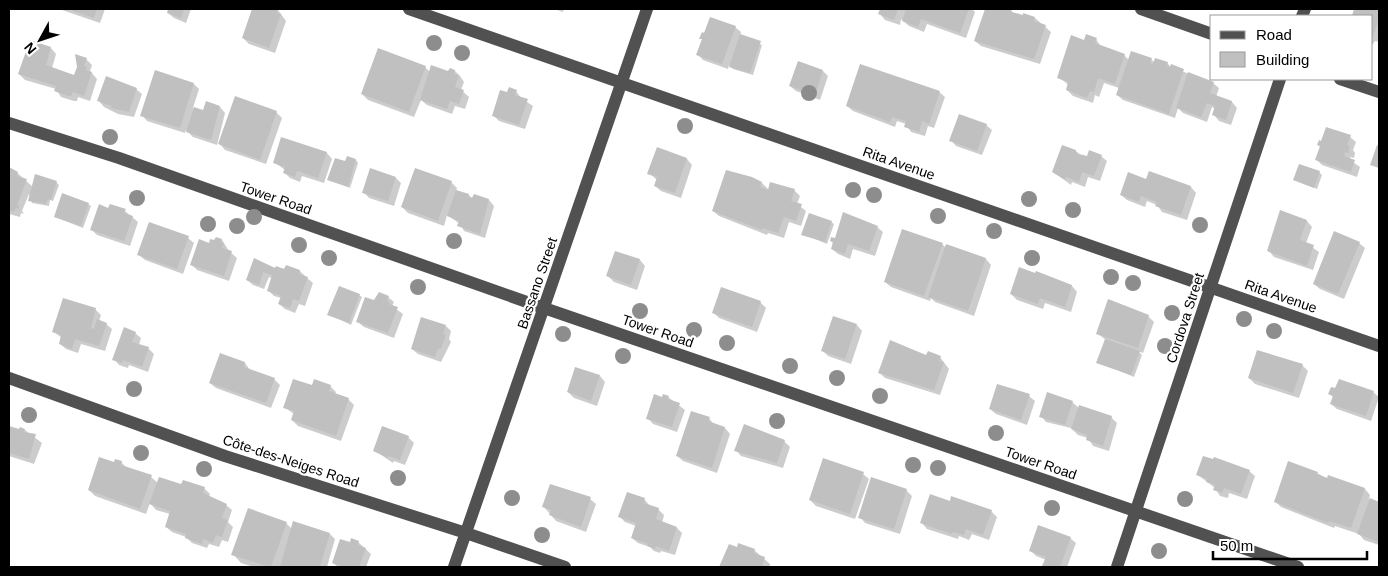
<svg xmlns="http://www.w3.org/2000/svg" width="1388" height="576" font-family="Helvetica,sans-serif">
  <rect width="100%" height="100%" fill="#fff"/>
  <!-- shadow -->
  <path fill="#0003" d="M 59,9 L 105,9 L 100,23 Z
    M 169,9 L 191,9 L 186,23 L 174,18 L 168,13 Z
    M 253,9 L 272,12 L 273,9 L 278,10 L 286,21 L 275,53 L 249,44 L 243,38 Z
    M 554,9 L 564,9 L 563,12 Z
    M 882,9 L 972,9 L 975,12 L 966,38 L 927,24 L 924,32 L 909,26 L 901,19 L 900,25 L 885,20 L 880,14 Z
    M 986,9 L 1007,9 L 1016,15 L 1035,18 L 1051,32 L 1040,64 L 981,46 L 975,41 Z
    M 1356,9 L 1379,9 L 1379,42 L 1375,41 L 1372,45 L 1372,16 L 1353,16 Z
    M 735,27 L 741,32 L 740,36 L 762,45 L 753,75 L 733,69 L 729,65 L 728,69 L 703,60 L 698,55 L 703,40 L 701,38 Z
    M 1096,39 L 1101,47 L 1124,55 L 1129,60 L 1151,59 L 1155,63 L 1167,63 L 1171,67 L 1213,83 L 1219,88 L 1216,97 L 1232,102 L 1237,108 L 1231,125 L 1219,121 L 1214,115 L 1216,109 L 1212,107 L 1207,122 L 1183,113 L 1178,108 L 1175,118 L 1123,100 L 1117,95 L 1119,88 L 1104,83 L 1099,97 L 1095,95 L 1093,103 L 1073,96 L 1067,90 L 1069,85 L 1058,77 L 1085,41 Z
    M 51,48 L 56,54 L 52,68 L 75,76 L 86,59 L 92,65 L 90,71 L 97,79 L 90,101 L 78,97 L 77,101 L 74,101 L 61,97 L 56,89 L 25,80 L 19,74 Z
    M 425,67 L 430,72 L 449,73 L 455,71 L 460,76 L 464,82 L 461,90 L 469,97 L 465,109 L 455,106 L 452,114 L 427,105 L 421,100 L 414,117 L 368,100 L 362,94 Z
    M 823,71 L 828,76 L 820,100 L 796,91 L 790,86 Z
    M 194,84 L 199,89 L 193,108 L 204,111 L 207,103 L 220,107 L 225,113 L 217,145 L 193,137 L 186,130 L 185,133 L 147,121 L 142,115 Z
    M 136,89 L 142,94 L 134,117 L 118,114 L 104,107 L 99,101 Z
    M 516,91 L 521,98 L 533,106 L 525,129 L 499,121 L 493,115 L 508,94 Z
    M 939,92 L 945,97 L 934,128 L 928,126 L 925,136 L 911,132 L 906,124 L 897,121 L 895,127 L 853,111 L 847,106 Z
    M 276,112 L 282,118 L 266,164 L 225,150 L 220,144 Z
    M 986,125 L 992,130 L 982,155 L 956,146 L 951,140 Z
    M 1350,137 L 1356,142 L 1353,150 L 1355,153 L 1354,158 L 1350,157 L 1350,160 L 1360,167 L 1357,177 L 1322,165 L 1316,159 L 1321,147 L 1318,145 Z
    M 657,149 L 687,159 L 692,165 L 681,198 L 661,191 L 655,186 L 657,180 L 649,173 Z
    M 1076,151 L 1080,155 L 1088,157 L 1101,156 L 1107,161 L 1100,181 L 1088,177 L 1085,187 L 1072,182 L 1071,185 L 1054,172 Z
    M 327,153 L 332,159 L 324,183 L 302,176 L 300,182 L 290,178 L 284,172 L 285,170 L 274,162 Z
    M 356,160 L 358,163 L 350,188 L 329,179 L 345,163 Z
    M 9,170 L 14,170 L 33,187 L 56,182 L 59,185 L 53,201 L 50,200 L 49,206 L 32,203 L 29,194 L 22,211 L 24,214 L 21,213 L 20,217 L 9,214 Z
    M 371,170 L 396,178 L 401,183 L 394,206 L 369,198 L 364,192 Z
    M 1319,172 L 1322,175 L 1317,189 L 1295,180 Z
    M 1149,173 L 1191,187 L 1196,193 L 1187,220 L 1162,212 L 1157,205 L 1147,201 L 1145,207 L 1127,200 L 1121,195 L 1147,180 Z
    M 451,182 L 457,188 L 456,191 L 469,195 L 473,199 L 489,200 L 494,206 L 485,238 L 464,231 L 460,224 L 447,215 L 444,226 L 408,213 L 402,207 Z
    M 762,183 L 769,190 L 794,190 L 800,196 L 797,204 L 806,211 L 801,226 L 789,222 L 784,238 L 768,233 L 767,235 L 719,216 L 713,211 Z
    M 88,204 L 91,206 L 83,228 L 55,217 Z
    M 125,211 L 138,222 L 130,246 L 97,235 L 92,230 Z
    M 1281,212 L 1307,221 L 1312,227 L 1306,243 L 1319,252 L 1313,270 L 1274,257 L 1269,251 Z
    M 831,222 L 834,224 L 827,244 L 803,234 Z
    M 877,227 L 883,232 L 875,256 L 853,249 L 850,259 L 838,254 L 832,249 L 834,244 L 831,241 Z
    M 188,238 L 194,243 L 183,274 L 145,260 L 139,255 Z
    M 216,239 L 222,240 L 229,251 L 237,258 L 229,281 L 197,270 L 191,264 Z
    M 1359,243 L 1365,248 L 1344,299 L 1320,289 L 1314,284 Z
    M 942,244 L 946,248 L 947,246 L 986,259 L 991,265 L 974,316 L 935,302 L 931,298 L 930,301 L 891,287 L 885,282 Z
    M 616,252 L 640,260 L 645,266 L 637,290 L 614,282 L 608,276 Z
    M 255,259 L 270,267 L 300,271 L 307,278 L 313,283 L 305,306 L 299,304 L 295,313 L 285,309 L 279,304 L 281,298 L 274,296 L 268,290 L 272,278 L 269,277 L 264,289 L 253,285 L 247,280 Z
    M 1037,272 L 1072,286 L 1077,292 L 1071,312 L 1045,303 L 1043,309 L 1017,300 L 1011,294 Z
    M 359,295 L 362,297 L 351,325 L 329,314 Z
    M 388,297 L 394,302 L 392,306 L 403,314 L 394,338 L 364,327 L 358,322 L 375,301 Z
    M 1109,300 L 1133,309 L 1148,316 L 1154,322 L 1143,353 L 1138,351 L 1142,355 L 1134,377 L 1098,362 L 1106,340 L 1097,333 Z
    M 760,302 L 766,308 L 757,332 L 719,318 L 714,313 Z
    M 95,309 L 101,315 L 99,321 L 106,324 L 112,329 L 105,351 L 81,344 L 78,353 L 66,349 L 60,344 L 62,338 L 54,332 Z
    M 857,325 L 862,331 L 851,364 L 828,356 L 823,351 Z
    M 446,326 L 451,331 L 449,339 L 451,342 L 441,362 L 418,354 L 412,349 Z
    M 135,333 L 141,338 L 139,345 L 148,348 L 154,354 L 148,372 L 129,365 L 128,368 L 119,365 L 114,359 Z
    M 927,356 L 940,357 L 949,369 L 940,395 L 885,378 L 880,373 Z
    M 245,363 L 250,370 L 274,379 L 280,385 L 271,408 L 216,388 L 210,383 Z
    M 1302,365 L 1308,371 L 1299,398 L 1255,384 L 1249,378 Z
    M 600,376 L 605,382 L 597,406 L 574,398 L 568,392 Z
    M 330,386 L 336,392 L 335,394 L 348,399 L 354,405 L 341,441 L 298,426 L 292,420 L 294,414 L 284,407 L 312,387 Z
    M 1373,392 L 1379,397 L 1371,421 L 1337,409 L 1331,404 L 1333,397 L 1330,394 Z
    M 1029,396 L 1035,401 L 1027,425 L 996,414 L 990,409 Z
    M 668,397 L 685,410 L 677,432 L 653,424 L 648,418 L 663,399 Z
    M 1072,402 L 1079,408 L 1111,417 L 1117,423 L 1109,451 L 1093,446 L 1088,438 L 1078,435 L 1071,428 L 1046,422 L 1041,416 Z
    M 709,418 L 714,425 L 725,428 L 730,434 L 717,473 L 683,461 L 677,456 Z
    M 9,427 L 20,431 L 25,430 L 42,443 L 34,464 L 9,456 Z
    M 408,437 L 414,443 L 405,465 L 394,461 L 393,463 L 374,450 Z
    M 784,441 L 790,447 L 783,468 L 741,456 L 736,450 Z
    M 121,462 L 127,468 L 151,477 L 158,483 L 204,488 L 210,494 L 209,497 L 226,505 L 232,510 L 228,522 L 233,527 L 228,542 L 222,540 L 219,547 L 209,544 L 207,548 L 192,543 L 186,537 L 172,532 L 166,527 L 170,514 L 156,510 L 150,503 L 146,514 L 95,496 L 89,490 L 115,464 Z
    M 1249,471 L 1255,476 L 1247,499 L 1229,493 L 1228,498 L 1220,496 L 1215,488 L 1198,475 Z
    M 1317,473 L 1328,479 L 1329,477 L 1365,489 L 1370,495 L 1369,499 L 1379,503 L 1379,545 L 1364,540 L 1359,534 L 1335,526 L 1334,528 L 1281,507 L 1276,502 Z
    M 863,474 L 869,479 L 855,519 L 816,506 L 810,500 Z
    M 906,490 L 912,496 L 900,534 L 865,523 L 860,517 Z
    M 590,499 L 596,504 L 586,532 L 556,521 L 544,507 Z
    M 644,499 L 650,506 L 658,509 L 664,515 L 662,523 L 677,528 L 682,533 L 675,555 L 661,551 L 660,553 L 654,551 L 650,547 L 638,543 L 632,538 L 636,526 L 625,522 L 620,517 Z
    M 951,502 L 991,511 L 997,517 L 989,540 L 972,534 L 969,540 L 959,536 L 958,539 L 927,529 L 922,523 Z
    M 286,523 L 292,529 L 330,534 L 335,539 L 327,567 L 254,567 L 241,563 L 233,554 Z
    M 1070,538 L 1076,543 L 1067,567 L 1045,567 L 1046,560 L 1036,556 L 1031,551 Z
    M 358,542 L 371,554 L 366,567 L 338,567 L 333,563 Z
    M 729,546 L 754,550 L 770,564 L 770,567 L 721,567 Z"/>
  <!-- building -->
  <path fill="#c0c0c0" d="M 68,9 L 97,9 L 94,18 Z
    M 168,9 L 184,9 L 181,18 L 167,13 Z
    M 252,9 L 278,9 L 277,13 L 281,14 L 269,48 L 242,38 Z
    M 880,9 L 898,9 L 894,20 L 878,14 Z
    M 906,9 L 969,9 L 960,33 L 921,19 L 918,27 L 902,21 Z
    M 985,9 L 1011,9 L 1012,12 L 1023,15 L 1023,13 L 1035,17 L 1034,21 L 1046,25 L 1034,59 L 974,41 Z
    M 1354,9 L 1379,9 L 1379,18 L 1372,40 L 1372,16 L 1352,16 Z
    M 710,17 L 736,26 L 722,64 L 696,55 L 702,39 L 699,39 L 702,32 L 704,33 Z
    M 740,34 L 761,41 L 750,73 L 729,67 Z
    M 1086,34 L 1097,38 L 1095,43 L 1125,54 L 1115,84 L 1098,78 L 1094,92 L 1090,91 L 1087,98 L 1066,90 L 1068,82 L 1057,78 L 1071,35 L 1084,40 Z
    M 30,40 L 51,47 L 46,65 L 74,75 L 77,67 L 75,54 L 87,58 L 84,66 L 87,67 L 86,70 L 92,72 L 84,96 L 73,92 L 71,96 L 68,96 L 54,91 L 56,86 L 18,74 Z
    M 378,48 L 426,66 L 409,112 L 361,94 Z
    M 1131,51 L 1152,58 L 1150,63 L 1153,64 L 1155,58 L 1168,62 L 1167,66 L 1170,67 L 1171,64 L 1184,69 L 1169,114 L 1116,95 Z
    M 798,61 L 823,70 L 815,95 L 789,86 Z
    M 860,64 L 940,91 L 929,124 L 922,121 L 919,132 L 904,127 L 906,121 L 892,117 L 890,122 L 846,106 Z
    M 431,65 L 448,71 L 450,68 L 455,70 L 454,74 L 459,75 L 455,87 L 464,90 L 459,104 L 450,101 L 447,109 L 420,100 Z
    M 155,70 L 194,83 L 180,128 L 140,116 Z
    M 1188,72 L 1214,82 L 1210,93 L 1232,101 L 1226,120 L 1212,115 L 1215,106 L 1207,103 L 1201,117 L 1176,108 Z
    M 106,76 L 137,88 L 129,112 L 111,108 L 112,106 L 97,101 Z
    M 509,87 L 517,90 L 515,95 L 528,99 L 519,125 L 492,116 L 500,90 L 507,92 Z
    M 235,96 L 277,111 L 260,160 L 218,144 Z
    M 206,101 L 220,106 L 211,140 L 186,132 L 194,107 L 203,110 Z
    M 959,114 L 987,124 L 977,151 L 949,141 Z
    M 1326,127 L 1351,135 L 1347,145 L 1350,146 L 1348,153 L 1345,152 L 1344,156 L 1355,160 L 1351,172 L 1315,160 L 1320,146 L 1317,145 L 1319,140 L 1321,141 Z
    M 281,137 L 327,152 L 318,178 L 297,171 L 295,177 L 283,173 L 285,167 L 273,163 Z
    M 1062,145 L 1076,150 L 1076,152 L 1079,154 L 1087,156 L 1089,150 L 1102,155 L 1094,176 L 1082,172 L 1079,182 L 1066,177 L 1065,180 L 1052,172 Z
    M 1377,145 L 1379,146 L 1379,168 L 1370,165 Z
    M 657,147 L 687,158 L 675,193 L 654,186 L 657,177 L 647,174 Z
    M 347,156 L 356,159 L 348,187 L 327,180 L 335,158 L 345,161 Z
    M 1299,164 L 1320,171 L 1314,188 L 1293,180 Z
    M 9,167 L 18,172 L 17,176 L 27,179 L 17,205 L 19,206 L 19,209 L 16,208 L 14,212 L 9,210 Z
    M 370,168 L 396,177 L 388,201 L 362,193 Z
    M 415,168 L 452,181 L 438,221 L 401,207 Z
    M 726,170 L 752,177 L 762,182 L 760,187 L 768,190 L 770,182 L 795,189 L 791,201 L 802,204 L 796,221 L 784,217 L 778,233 L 762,228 L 762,230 L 712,211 Z
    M 1149,171 L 1191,186 L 1181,215 L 1155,206 L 1157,202 L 1141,196 L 1139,202 L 1120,195 L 1128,172 L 1146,179 Z
    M 35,174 L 57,181 L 51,200 L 48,199 L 46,204 L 28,201 Z
    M 456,190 L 469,194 L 468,197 L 472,198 L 474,194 L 489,199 L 480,234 L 457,226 L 459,221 L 447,216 Z
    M 62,193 L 89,203 L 81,226 L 54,217 Z
    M 99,204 L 108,208 L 110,204 L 126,209 L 124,213 L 133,216 L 124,241 L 90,230 Z
    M 1280,210 L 1307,220 L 1300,240 L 1314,245 L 1307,266 L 1267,251 Z
    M 843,212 L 878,226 L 869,251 L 848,244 L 845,254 L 831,249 L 833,242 L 830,241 L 831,237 L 835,238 Z
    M 809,213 L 832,221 L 825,242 L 801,235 Z
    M 149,222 L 189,236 L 177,269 L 137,255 Z
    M 902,229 L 943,243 L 924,296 L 884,282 Z
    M 1334,231 L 1360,242 L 1338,294 L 1313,284 Z
    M 216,237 L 222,239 L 221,242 L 224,243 L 222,248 L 232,251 L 224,276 L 190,265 L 199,239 L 209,243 L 210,239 L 214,240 Z
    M 946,244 L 986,258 L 968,311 L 928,297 Z
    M 615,251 L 640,259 L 631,285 L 606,276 Z
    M 254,258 L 275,268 L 276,266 L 284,269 L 286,265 L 300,270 L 299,274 L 308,277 L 299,301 L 293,299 L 290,308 L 278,304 L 281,296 L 267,291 L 272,275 L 263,272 L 259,285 L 246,280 Z
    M 1019,267 L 1035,273 L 1036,271 L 1072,285 L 1065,307 L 1040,298 L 1038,304 L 1010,294 Z
    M 339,286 L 360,294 L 349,323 L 327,315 Z
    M 721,287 L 761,301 L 752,327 L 712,313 Z
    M 379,292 L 389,296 L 387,301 L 390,302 L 389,304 L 398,307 L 388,333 L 356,322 L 365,297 L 374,300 Z
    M 63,298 L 96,308 L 91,328 L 94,329 L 97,319 L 107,323 L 99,346 L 75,339 L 72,349 L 59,344 L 61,335 L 52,332 Z
    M 1108,299 L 1149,315 L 1138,348 L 1096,334 Z
    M 833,316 L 857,324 L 845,359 L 821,351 Z
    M 421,317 L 446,325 L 443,334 L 446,335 L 441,349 L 438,348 L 435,357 L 411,349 Z
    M 124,327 L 136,332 L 132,342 L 149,347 L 142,367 L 123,360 L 122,363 L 112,360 Z
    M 1105,339 L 1140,351 L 1131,375 L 1096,363 Z
    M 890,340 L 926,355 L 928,351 L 941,356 L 939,361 L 944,362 L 934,390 L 878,373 Z
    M 1257,350 L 1303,364 L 1293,393 L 1248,378 Z
    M 220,353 L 245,362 L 244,367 L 275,378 L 266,403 L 209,383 Z
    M 575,367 L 600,375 L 591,401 L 567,392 Z
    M 293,379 L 312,385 L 314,379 L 331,385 L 329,391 L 349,398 L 336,436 L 291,420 L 294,411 L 283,408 Z
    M 1339,379 L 1374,391 L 1366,416 L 1330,404 L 1333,396 L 1328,394 L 1331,387 L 1335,388 Z
    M 997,384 L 1030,394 L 1021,420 L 989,409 Z
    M 1047,392 L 1073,401 L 1065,425 L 1039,417 Z
    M 654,394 L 662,397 L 663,394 L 669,396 L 668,399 L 680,403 L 672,427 L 646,419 Z
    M 1079,405 L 1112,416 L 1103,446 L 1086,440 L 1087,435 L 1071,429 Z
    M 691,411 L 710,417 L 708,421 L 725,427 L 712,468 L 676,456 Z
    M 744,424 L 785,440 L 777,463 L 734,451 Z
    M 9,426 L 19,429 L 20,427 L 25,429 L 24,432 L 36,434 L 29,459 L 9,453 Z
    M 382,426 L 409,436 L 400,460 L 388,456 L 388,458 L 373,451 Z
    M 1203,456 L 1213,459 L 1214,457 L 1250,470 L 1241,494 L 1224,488 L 1222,493 L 1213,490 L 1215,485 L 1206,482 L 1207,479 L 1196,475 Z
    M 99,457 L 114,462 L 115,459 L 122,461 L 121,465 L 152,475 L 140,509 L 88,490 Z
    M 823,458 L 864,472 L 850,514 L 809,500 Z
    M 1288,461 L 1318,472 L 1317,474 L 1327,478 L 1328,475 L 1365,488 L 1351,528 L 1329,521 L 1328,523 L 1274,502 Z
    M 159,477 L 181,484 L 183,480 L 205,487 L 203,493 L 227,504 L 222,518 L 228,520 L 222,537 L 216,535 L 213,543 L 203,539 L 202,544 L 185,538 L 186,534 L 165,527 L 170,511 L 149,504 Z
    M 871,477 L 907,489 L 894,529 L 858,518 Z
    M 550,484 L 591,497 L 581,527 L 549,515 L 551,510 L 542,507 Z
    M 627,492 L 645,498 L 644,503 L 659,508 L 656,519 L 677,527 L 669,551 L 656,546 L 655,549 L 647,546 L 648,544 L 631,538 L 636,523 L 618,517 Z
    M 930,494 L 950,501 L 951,496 L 992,510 L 983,535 L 966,529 L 964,535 L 953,532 L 952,534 L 920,523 Z
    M 1370,498 L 1379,502 L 1379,542 L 1357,534 Z
    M 248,508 L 287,522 L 271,567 L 231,555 Z
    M 293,521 L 330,533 L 320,567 L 280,567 Z
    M 1038,525 L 1071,537 L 1060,567 L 1042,566 L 1046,557 L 1029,551 Z
    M 351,538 L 359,541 L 358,545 L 366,548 L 359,567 L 344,567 L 332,563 L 340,539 L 350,542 Z
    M 738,543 L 755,549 L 754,553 L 765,557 L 762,567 L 719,567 L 729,544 L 737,547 Z"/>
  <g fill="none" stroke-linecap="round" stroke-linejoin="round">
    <!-- minor -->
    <path stroke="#515151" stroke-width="12" d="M 409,9 L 1379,346
      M 1141,9 L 1212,34
      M 1302,16 L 1305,9
      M 1340,79 L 1379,92
      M 9,123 L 119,158 L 544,308 L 1298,567
      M 9,378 L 225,456 L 466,533 L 565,567
      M 454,567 L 647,9
      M 1117,567 L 1280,79"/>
  </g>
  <!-- trees -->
  <g fill="#8d8d8d">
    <circle cx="434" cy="43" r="8"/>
    <circle cx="462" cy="53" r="8"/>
    <circle cx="809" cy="93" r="8"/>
    <circle cx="685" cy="126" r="8"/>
    <circle cx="110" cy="137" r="8"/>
    <circle cx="853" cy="190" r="8"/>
    <circle cx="874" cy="195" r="8"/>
    <circle cx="137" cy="198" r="8"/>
    <circle cx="1029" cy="199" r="8"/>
    <circle cx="1073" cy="210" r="8"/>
    <circle cx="938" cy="216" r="8"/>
    <circle cx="254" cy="217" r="8"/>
    <circle cx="208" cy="224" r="8"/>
    <circle cx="1200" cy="225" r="8"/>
    <circle cx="237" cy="226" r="8"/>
    <circle cx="994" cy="231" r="8"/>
    <circle cx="454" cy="241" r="8"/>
    <circle cx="299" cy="245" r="8"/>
    <circle cx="329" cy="258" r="8"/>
    <circle cx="1032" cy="258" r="8"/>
    <circle cx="1111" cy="277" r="8"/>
    <circle cx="1133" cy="283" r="8"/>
    <circle cx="418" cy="287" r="8"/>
    <circle cx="640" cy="311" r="8"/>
    <circle cx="1172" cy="313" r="8"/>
    <circle cx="1244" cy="319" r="8"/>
    <circle cx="694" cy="330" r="8"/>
    <circle cx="1274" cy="331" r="8"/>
    <circle cx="563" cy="334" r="8"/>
    <circle cx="727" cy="343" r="8"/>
    <circle cx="1165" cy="346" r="8"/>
    <circle cx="623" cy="356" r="8"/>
    <circle cx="790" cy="366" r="8"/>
    <circle cx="837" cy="378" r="8"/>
    <circle cx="134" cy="389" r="8"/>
    <circle cx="880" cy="396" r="8"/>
    <circle cx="29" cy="415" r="8"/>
    <circle cx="777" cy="421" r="8"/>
    <circle cx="996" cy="433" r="8"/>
    <circle cx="141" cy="453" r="8"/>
    <circle cx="913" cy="465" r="8"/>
    <circle cx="938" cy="468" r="8"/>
    <circle cx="204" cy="469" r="8"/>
    <circle cx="398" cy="478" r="8"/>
    <circle cx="512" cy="498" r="8"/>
    <circle cx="1185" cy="499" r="8"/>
    <circle cx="1052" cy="508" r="8"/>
    <circle cx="542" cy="535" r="8"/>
    <circle cx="1159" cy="551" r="8"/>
  </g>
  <g text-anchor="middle" stroke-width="4.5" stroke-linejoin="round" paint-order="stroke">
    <!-- street labels -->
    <g font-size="14" fill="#000" stroke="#fff">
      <text transform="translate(899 163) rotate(19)" y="5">Rita Avenue</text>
      <text transform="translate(276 198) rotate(19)" y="5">Tower Road</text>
      <text transform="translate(537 283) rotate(-71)" y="5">Bassano Street</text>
      <text transform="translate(1281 296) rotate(19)" y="5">Rita Avenue</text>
      <text transform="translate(1185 318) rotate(-72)" y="5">Cordova Street</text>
      <text transform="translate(658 331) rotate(19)" y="5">Tower Road</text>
      <text transform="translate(291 461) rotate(18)" y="5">Côte-des-Neiges Road</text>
      <text transform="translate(1041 463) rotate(19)" y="5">Tower Road</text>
    </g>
  </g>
  <!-- border -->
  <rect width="1388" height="576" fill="none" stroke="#000000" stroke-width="20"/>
  <!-- legend -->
  <rect x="1210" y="15" width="162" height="65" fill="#ffffff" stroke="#999999"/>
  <rect x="1220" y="31" width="25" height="8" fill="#515151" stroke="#999999"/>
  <text x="1256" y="40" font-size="15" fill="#000000">Road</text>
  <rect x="1220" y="52" width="25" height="15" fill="#c0c0c0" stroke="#999999"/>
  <text x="1256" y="65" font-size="15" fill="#000000">Building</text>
  <!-- north arrow -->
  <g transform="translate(40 40) rotate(230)" stroke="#ffffff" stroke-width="4" paint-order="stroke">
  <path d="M0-4L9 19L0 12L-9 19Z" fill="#000000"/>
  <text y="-8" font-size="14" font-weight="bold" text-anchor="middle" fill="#000000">N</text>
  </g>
  <!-- scale -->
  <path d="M1213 551v8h154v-8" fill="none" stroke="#000000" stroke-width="2.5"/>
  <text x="1220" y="551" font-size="15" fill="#000000" stroke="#ffffff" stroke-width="4" paint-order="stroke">50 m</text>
</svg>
